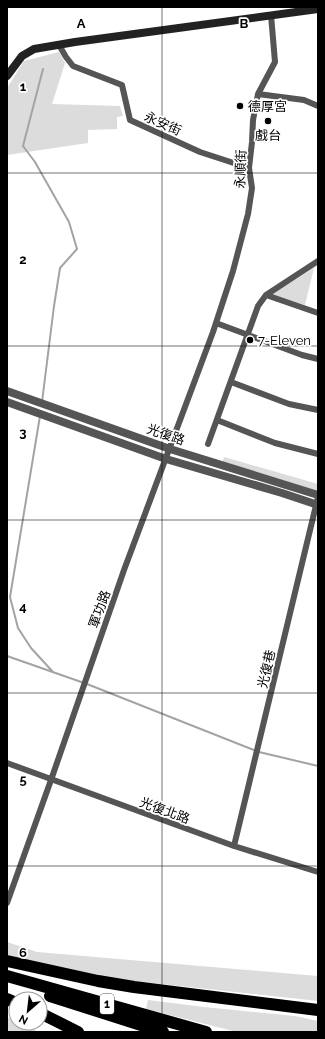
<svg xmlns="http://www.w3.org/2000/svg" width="325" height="1039" font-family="Raleway,'Noto Sans TC',sans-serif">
  <rect width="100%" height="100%" fill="#fff"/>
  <!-- green -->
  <path fill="#dcdcdc" d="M 59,52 L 65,63 L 52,104 L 120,106 L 123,116 L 117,117 L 117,129 L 88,130 L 88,143 L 7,155 L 7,88 L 24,61 Z
    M 314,268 L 305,305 L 271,295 Z
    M 224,457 L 318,484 L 318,494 L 222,463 Z
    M 7,942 L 37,952 L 318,976 L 318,1001 L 115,979 L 24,960 L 7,955 Z
    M 148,1000 L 204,1007 L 295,1016 L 318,1021 L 318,1032 L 237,1032 L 146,1009 Z
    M 7,1017 L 16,1022 L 16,1023 L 19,1023 L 39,1032 L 11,1032 L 7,1030 Z"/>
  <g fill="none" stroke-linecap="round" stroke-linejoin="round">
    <!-- stream -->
    <path stroke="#a3a3a3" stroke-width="2" d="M 42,402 L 54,306 L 60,268 L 77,249 L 69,222 L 35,162 L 23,146 L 43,69
      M 40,416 L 10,597 L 18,628 L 31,648 L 53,672
      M 7,656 L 87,684 L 259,752 L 318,766"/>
    <!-- minor -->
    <path stroke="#555" stroke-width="6" d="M 59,45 L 66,57 L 73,66 L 122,85 L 130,120 L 200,152 L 249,168
      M 258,94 L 304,100 L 318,106
      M 266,295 L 318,313
      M 216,323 L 302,355 L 318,359
      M 231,382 L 289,404 L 318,410
      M 217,420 L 275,443 L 318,454
      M 208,444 L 258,306 L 266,295 L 318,261
      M 7,763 L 234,846 L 318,872
      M 234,846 L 318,497
      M 7,903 L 51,780 L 124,570 L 213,332 L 233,271 L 248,214 L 252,188 L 249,168 L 252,142 L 253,120 L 258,94 L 275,62 L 271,15"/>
    <!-- tertiary -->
    <path stroke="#555" stroke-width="8" d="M 7,391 L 170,449 L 318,495
      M 7,402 L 166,459 L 282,493 L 318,505"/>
    <!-- secondary -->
    <path stroke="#222" stroke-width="8" d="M 7,76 L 22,56 L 34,49 L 75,42 L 318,9"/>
    <!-- motorway -->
    <path stroke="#000" stroke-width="12" d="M 7,961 L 98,981 L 134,987 L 318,1010
      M 7,976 L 206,1032
      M 50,996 L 163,1032
      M 7,999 L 16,1003
      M 40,1013 L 78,1032"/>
  </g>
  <!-- grid -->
  <path fill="none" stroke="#000" stroke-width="1" stroke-opacity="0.55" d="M 162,7 L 162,1032M 7,173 L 318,173M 7,346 L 318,346M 7,520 L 318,520M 7,693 L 318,693M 7,866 L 318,866"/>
  <!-- markers -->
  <g fill="#000" stroke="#fff" stroke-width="1.5">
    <circle cx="240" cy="106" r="4"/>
    <circle cx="268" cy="121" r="4"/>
    <circle cx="250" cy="340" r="4"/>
  </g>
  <g text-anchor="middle" stroke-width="3.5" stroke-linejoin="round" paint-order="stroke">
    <!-- shield labels -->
    <rect fill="#fff" stroke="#4c4c4c" stroke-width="1" x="100" y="994" width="14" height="20" rx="3"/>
    <g font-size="12" font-weight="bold" fill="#000">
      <text x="107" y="1008">1</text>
    </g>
    <!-- poi labels -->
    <g font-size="13" fill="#000" stroke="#fff" text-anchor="start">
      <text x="248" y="111">德厚宮</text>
      <text x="268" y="140" text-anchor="middle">戲台</text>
      <text x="258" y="345">7-Eleven</text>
    </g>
    <!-- street labels -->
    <g font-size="13" fill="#000" stroke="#fff">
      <text transform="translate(163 123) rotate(24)" y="5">永安街</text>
      <text transform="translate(240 169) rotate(-88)" y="5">永順街</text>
      <text transform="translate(166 434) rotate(19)" y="5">光復路</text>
      <text transform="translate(99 609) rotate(-70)" y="5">軍功路</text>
      <text transform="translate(266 669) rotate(-77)" y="5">光復巷</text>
      <text transform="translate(165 810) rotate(20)" y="5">光復北路</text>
    </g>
  </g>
  <g font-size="13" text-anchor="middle" font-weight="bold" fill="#000" stroke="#fff" stroke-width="3.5" stroke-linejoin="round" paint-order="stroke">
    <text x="81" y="28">A</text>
    <text x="244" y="28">B</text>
    <text x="23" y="91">1</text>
    <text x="23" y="264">2</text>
    <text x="23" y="437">3</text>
    <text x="23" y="611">4</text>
    <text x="23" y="784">5</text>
    <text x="23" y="957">6</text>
  </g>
  <!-- border -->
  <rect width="325" height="1039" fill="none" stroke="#000000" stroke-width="16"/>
  <!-- north arrow -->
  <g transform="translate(28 1011) rotate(208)"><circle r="19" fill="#ffffff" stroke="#999999"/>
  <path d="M0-3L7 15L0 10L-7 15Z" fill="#000000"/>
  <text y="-6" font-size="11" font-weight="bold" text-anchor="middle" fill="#000000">N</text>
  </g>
</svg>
